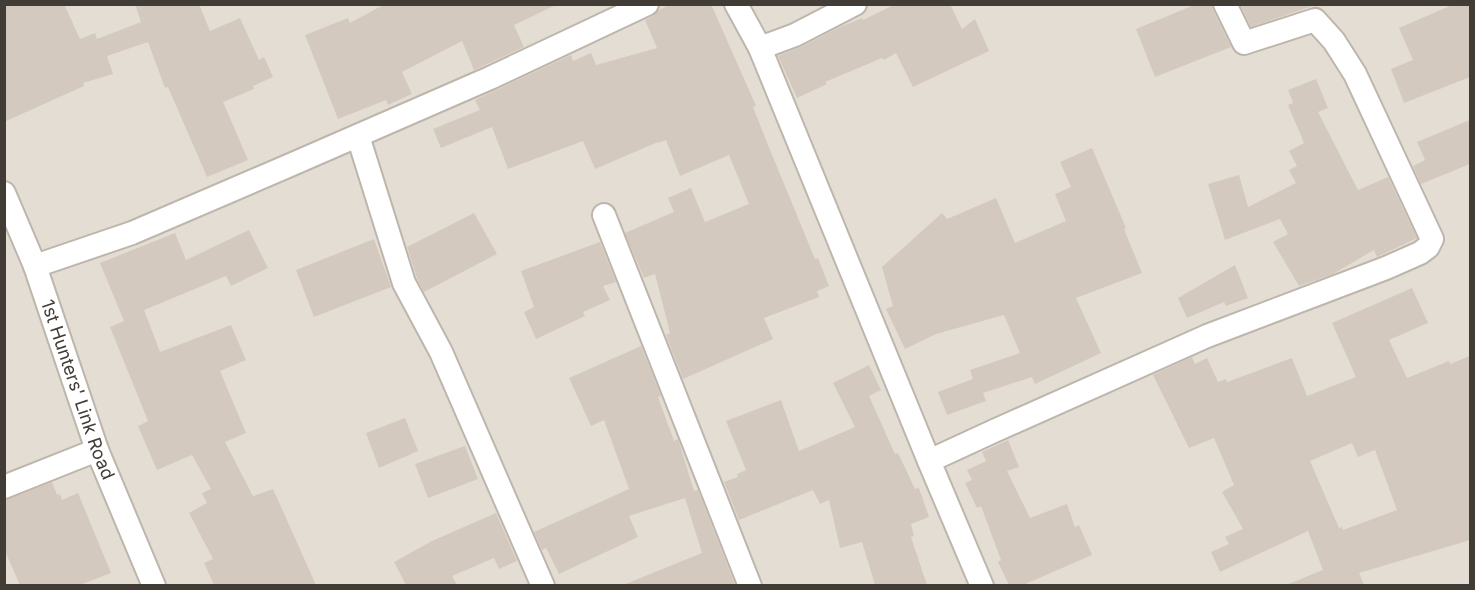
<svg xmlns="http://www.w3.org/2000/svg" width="1475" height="590" font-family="Inter,sans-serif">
  <rect width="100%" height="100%" fill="#f0ece5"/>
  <!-- residential -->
  <path fill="#e4ddd4" d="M 5,5 L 1470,5 L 1470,585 L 5,585 Z"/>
  <!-- building -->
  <path fill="#d4c9bf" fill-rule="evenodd" d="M 4,4 L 64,4 L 80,39 L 95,33 L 97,39 L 141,22 L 135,4 L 199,4 L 210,31 L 240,18 L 259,60 L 264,57 L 273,77 L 253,86 L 254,89 L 223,102 L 248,160 L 207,177 L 168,87 L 165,88 L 148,42 L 107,56 L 113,74 L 83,83 L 84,86 L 4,122 Z
    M 385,4 L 558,4 L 514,25 L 524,47 L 474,70 L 462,41 L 402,72 L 412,94 L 388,105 L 386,100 L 338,119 L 305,35 L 348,18 L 350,23 Z
    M 671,4 L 711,4 L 756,106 L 753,107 L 768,145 L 815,259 L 818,258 L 829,286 L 817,291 L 819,297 L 764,318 L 773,339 L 683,379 L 666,335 L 670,333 L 655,274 L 644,278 L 625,233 L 674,212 L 668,198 L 691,188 L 705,222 L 749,204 L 729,155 L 680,176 L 666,140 L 658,143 L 658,142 L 595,169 L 583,141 L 508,169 L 492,127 L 441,148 L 433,129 L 480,110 L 475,100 L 571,55 L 573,61 L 591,53 L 596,65 L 657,48 L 645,20 L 653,16 L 659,10 Z
    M 896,4 L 950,4 L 962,29 L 975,19 L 989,51 L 913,87 L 896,53 L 884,60 L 882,58 L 825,82 L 827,84 L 797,98 L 778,56 L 801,47 L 838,28 L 862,18 L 863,20 Z
    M 1197,4 L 1212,4 L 1213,10 L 1231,47 L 1155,77 L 1136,29 Z
    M 1240,4 L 1314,4 L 1315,5 L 1251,27 Z
    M 1454,4 L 1470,4 L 1470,77 L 1404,103 L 1391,69 L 1413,60 L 1399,28 Z
    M 1316,79 L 1328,108 L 1318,112 L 1358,190 L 1388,177 L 1417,238 L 1377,257 L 1374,250 L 1333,274 L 1299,286 L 1273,242 L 1288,234 L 1280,219 L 1225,240 L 1208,184 L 1239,175 L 1248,207 L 1296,183 L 1289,170 L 1297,166 L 1289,151 L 1304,143 L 1288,105 L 1293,103 L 1288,90 Z
    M 1470,120 L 1470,164 L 1421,184 L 1413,166 L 1425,160 L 1417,142 Z
    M 1092,148 L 1126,228 L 1124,229 L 1142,273 L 1076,298 L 1101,353 L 1035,384 L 1032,377 L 983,393 L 986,401 L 947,415 L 938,392 L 973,379 L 970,370 L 1020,353 L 1004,315 L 936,334 L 905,349 L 886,309 L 893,306 L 882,267 L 942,213 L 947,219 L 996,198 L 1015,243 L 1066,221 L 1055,194 L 1071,187 L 1060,162 Z
    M 474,213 L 497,254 L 424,292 L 417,278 L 407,247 Z
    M 249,230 L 268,268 L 231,286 L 226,276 L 144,310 L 160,352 L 231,325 L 246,360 L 220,371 L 246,433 L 225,442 L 253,496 L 273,489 L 316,585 L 214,585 L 204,563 L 213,559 L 189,513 L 207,503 L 202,493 L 211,489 L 192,455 L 157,470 L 138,426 L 148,421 L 110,327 L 124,321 L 100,263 L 175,233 L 186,260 Z
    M 374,239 L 391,287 L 314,317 L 296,270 Z
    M 600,242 L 616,282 L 603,286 L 610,300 L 583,312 L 585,316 L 536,339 L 524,312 L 534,307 L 521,271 Z
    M 1235,265 L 1248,298 L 1226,306 L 1224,302 L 1187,318 L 1178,298 Z
    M 1412,288 L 1428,323 L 1389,340 L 1407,378 L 1449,361 L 1450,364 L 1470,356 L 1470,540 L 1359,573 L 1364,585 L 1286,585 L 1323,570 L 1308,531 L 1220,572 L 1211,552 L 1229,544 L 1225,537 L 1243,529 L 1222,492 L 1234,485 L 1214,438 L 1189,448 L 1153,375 L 1192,357 L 1195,364 L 1207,358 L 1218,382 L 1226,379 L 1227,382 L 1292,358 L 1307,396 L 1356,377 L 1332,323 ZM 1352,443 L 1358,457 L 1375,450 L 1397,510 L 1343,530 L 1342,527 L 1339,528 L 1310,461 Z
    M 641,346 L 661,396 L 658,397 L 674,441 L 678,439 L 694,491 L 698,490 L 735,585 L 623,585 L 702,553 L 685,498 L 629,516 L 638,537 L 559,574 L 546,548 L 542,550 L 534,532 L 629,489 L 604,420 L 591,426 L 569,378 Z
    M 869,365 L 881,390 L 869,396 L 895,454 L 898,453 L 915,489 L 919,488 L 929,517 L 911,524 L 914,536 L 911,537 L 927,585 L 875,585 L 862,542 L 840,548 L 829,500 L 820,504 L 813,490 L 739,520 L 724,482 L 738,477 L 737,474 L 746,470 L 726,421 L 781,400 L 799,451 L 855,427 L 833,383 Z
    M 405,418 L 418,451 L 379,468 L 366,433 Z
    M 1008,440 L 1019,467 L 1007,471 L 1030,518 L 1067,504 L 1075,527 L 1079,525 L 1092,555 L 1023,585 L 1009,585 L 998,562 L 1001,560 L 981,506 L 977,508 L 965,483 L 972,480 L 967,470 L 986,461 L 982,452 Z
    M 465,446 L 478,479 L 428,498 L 415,464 Z
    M 52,482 L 57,495 L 60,494 L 62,500 L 78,493 L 111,573 L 80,585 L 20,585 L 4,549 L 4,500 Z
    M 496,513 L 517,561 L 499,569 L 494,558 L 452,576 L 457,585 L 406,585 L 394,562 L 432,541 Z"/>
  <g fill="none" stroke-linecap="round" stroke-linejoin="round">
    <defs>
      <g id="street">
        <path d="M 736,4 L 760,48 L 929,461 L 982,586"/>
        <path d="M 760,48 L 795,35 L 855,4"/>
        <path d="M 358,136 L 404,283 L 441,352 L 543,586"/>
        <path id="s1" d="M 4,193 L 35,266 L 97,450 L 154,586"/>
        <path d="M 604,215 L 750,586"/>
        <path d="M 35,266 L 132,233 L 288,166 L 490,78 L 647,4"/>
        <path d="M 929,461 L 994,431 L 1207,336 L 1386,268 L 1420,253 L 1428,247 L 1432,239 L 1355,74 L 1334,41 L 1315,20 L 1244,43 L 1225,4"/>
        <path d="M 4,487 L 97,450"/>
      </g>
    </defs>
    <!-- street casing -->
    <use href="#street" stroke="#beb6ac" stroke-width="26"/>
    <!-- street -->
    <use href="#street" stroke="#fff" stroke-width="22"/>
  </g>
  <g text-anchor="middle" stroke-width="5" stroke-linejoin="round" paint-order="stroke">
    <!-- street labels -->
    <g font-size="18" fill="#423c36" stroke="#fff">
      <text dy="6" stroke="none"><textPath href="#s1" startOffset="210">1st Hunters' Link Road</textPath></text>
    </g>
  </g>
  <!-- border -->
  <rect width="1475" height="590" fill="none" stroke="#423c36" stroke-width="12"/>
</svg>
